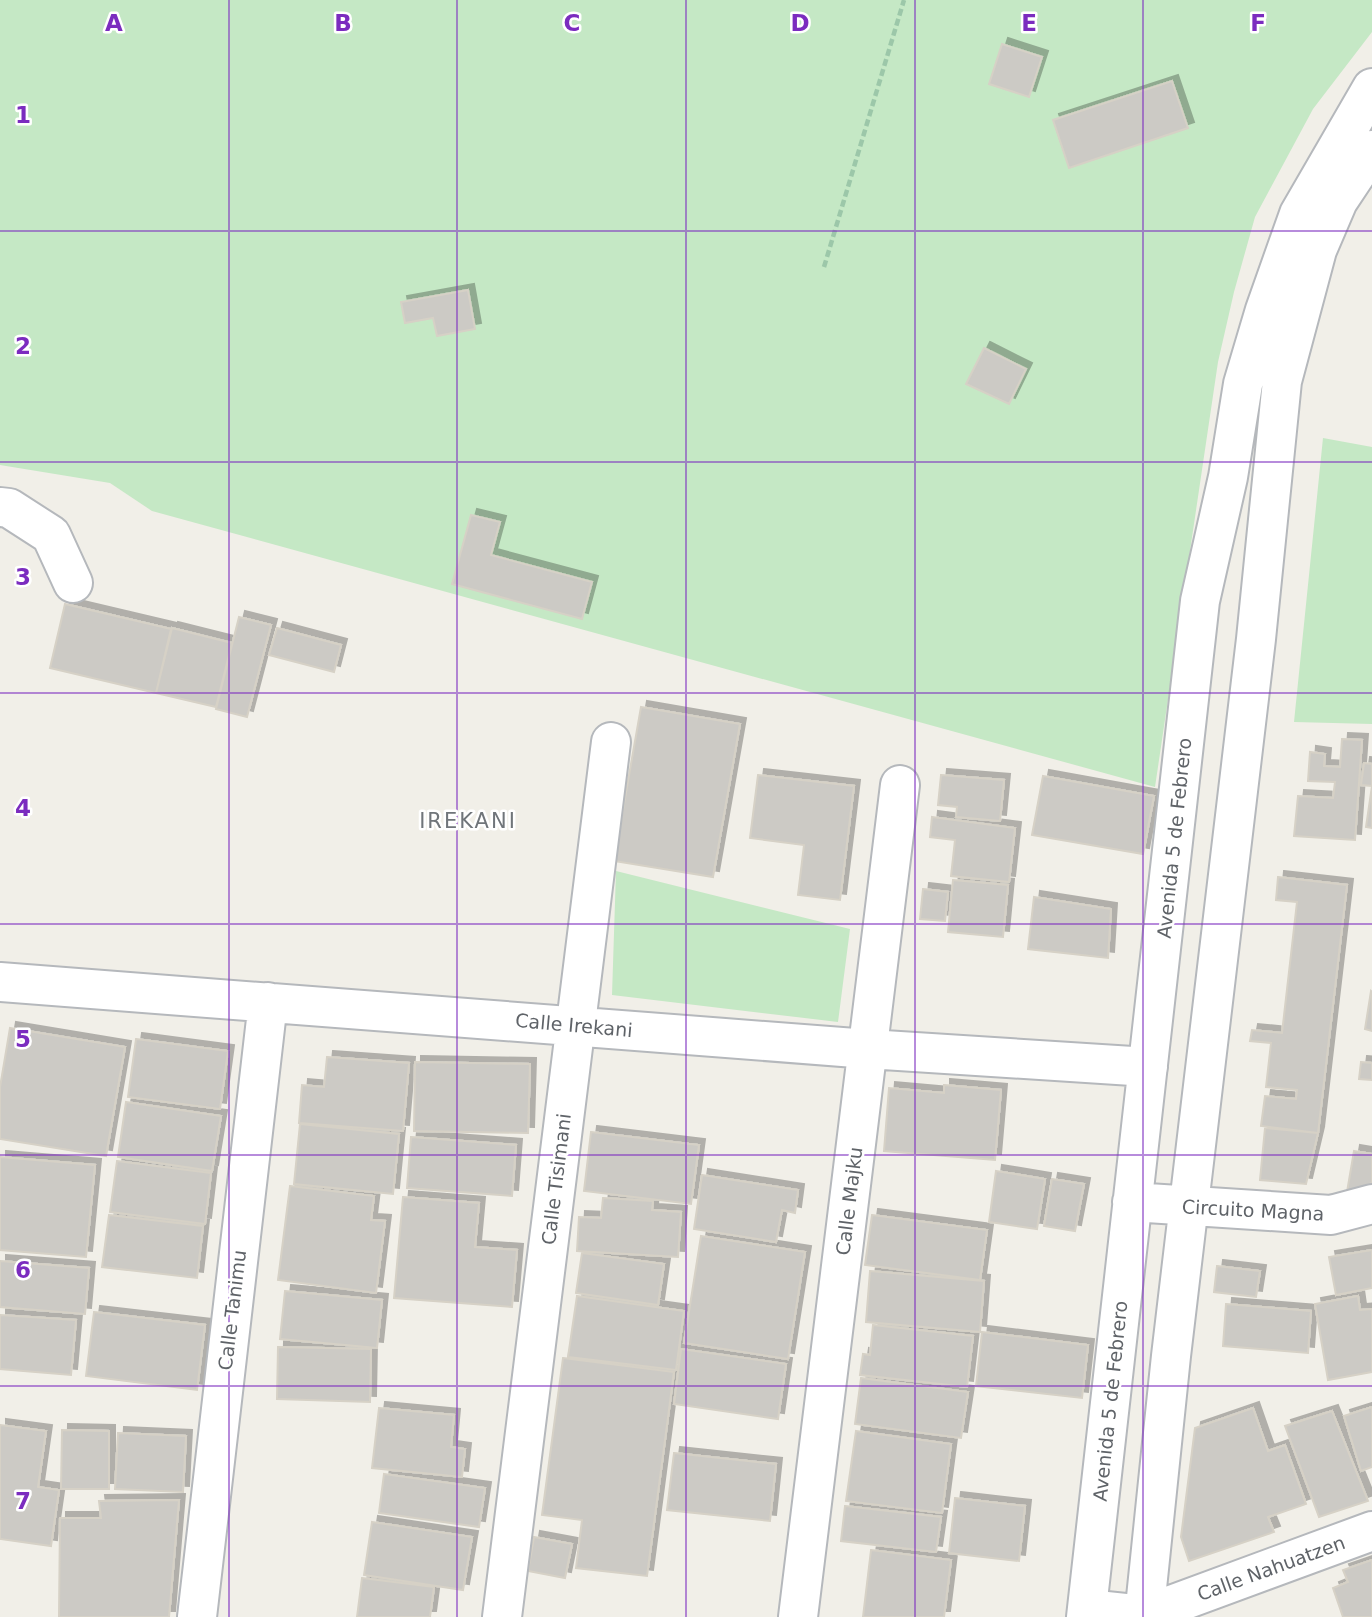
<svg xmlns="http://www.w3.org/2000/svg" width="1372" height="1617" font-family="'DejaVu Sans',sans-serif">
  <defs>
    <filter id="shadow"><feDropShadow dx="6" dy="-6" stdDeviation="0" flood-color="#0004"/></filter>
  </defs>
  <rect width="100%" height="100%" fill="#f1efe8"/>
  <!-- green -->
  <path fill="#c5e8c5" d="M 0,0 L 1372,0 L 1372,32 L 1313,109 L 1255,217 L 1234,292 L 1218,362 L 1155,787 L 152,511 L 110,483 L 0,465 Z
    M 1323,438 L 1372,447 L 1372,724 L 1294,722 Z
    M 616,871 L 850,929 L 838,1022 L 612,995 Z"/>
  <!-- building -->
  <path fill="#cccac5" stroke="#d6d1c6" stroke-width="2" filter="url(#shadow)" d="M 1002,44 L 1042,57 L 1029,97 L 989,84 Z
    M 1172,81 L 1188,128 L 1069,168 L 1053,120 Z
    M 468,290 L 475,329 L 437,336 L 433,318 L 405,323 L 401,302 Z
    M 984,348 L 1026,369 L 1009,404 L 966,384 Z
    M 471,515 L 500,522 L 491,555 L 592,582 L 582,619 L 452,584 Z
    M 65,604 L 171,629 L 156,693 L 50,668 Z
    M 239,617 L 271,625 L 247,717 L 216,709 Z
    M 172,628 L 232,643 L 216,707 L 156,693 Z
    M 277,628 L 341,645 L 334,672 L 269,655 Z
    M 641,707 L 740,724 L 713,877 L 614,861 Z
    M 1342,739 L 1362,740 L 1355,840 L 1294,836 L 1298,796 L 1333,798 L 1335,782 L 1308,781 L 1310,752 L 1325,754 L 1324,766 L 1340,767 Z
    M 1364,763 L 1372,764 L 1372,828 L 1366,827 L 1372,786 L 1361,785 Z
    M 758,775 L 854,786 L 840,900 L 798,895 L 804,845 L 750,838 Z
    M 941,775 L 1004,780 L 1000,821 L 956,817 L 957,807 L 938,805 Z
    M 1043,776 L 1154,796 L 1143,854 L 1032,835 Z
    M 932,817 L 1015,828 L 1009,882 L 951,876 L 955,840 L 930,837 Z
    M 1278,877 L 1347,885 L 1318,1133 L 1261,1126 L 1265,1096 L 1296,1099 L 1297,1090 L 1266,1087 L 1271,1043 L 1250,1041 L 1252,1030 L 1282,1033 L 1297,902 L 1276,900 Z
    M 953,880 L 1008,885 L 1003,937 L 948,932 Z
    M 923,889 L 948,892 L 945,921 L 920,919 Z
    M 1034,897 L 1111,909 L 1108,958 L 1028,949 Z
    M 1371,991 L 1372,992 L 1372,1031 L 1365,1029 Z
    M 10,1028 L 125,1047 L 106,1156 L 0,1139 L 0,1087 Z
    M 136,1039 L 228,1051 L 220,1109 L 128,1097 Z
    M 327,1057 L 409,1063 L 403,1131 L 299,1123 L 302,1085 L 324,1087 Z
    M 415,1062 L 530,1064 L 528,1133 L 414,1131 Z
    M 1361,1062 L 1372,1063 L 1372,1080 L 1359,1079 Z
    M 944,1085 L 1001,1090 L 995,1160 L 884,1151 L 889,1088 L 944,1093 Z
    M 126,1102 L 221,1116 L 212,1171 L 118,1157 Z
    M 300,1124 L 399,1134 L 393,1194 L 294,1184 Z
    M 1265,1128 L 1318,1133 L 1306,1184 L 1260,1180 Z
    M 591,1132 L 699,1145 L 691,1204 L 584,1191 Z
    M 411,1137 L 516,1145 L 512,1196 L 407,1188 Z
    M 1354,1151 L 1372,1154 L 1372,1183 L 1347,1192 Z
    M 0,1157 L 95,1165 L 86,1257 L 0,1250 Z
    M 117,1161 L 211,1173 L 205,1224 L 110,1212 Z
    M 996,1171 L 1045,1179 L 1037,1229 L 989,1222 Z
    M 702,1175 L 798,1190 L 795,1213 L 782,1210 L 776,1242 L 694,1229 Z
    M 1052,1179 L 1084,1184 L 1075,1231 L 1044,1226 Z
    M 290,1186 L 374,1196 L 371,1220 L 385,1221 L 376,1293 L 278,1280 Z
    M 403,1197 L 479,1203 L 475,1247 L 517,1250 L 512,1307 L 394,1298 Z
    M 603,1198 L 653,1201 L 652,1210 L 681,1212 L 678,1257 L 577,1251 L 579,1217 L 601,1218 Z
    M 109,1215 L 203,1226 L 197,1278 L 102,1267 Z
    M 872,1215 L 987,1230 L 980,1280 L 865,1265 Z
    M 701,1236 L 805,1252 L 788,1359 L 684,1343 Z
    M 1372,1250 L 1372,1288 L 1336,1295 L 1329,1257 Z
    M 582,1253 L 664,1264 L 658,1305 L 576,1293 Z
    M 0,1261 L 89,1268 L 85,1314 L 0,1307 Z
    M 1217,1266 L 1260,1271 L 1256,1297 L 1214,1292 Z
    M 870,1271 L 984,1281 L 980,1332 L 866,1322 Z
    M 285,1291 L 382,1300 L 377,1348 L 280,1339 Z
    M 577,1296 L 684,1311 L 676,1370 L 568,1357 Z
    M 1358,1296 L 1360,1310 L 1372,1309 L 1372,1372 L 1328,1380 L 1315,1304 Z
    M 1226,1304 L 1311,1311 L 1308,1353 L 1223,1346 Z
    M 94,1312 L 205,1325 L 197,1390 L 86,1376 Z
    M 0,1315 L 76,1320 L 71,1375 L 0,1369 Z
    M 873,1325 L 973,1336 L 967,1387 L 860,1375 L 863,1354 L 870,1355 Z
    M 982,1332 L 1088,1345 L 1082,1398 L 976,1386 Z
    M 278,1347 L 371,1349 L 370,1402 L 277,1399 Z
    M 681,1349 L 786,1364 L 778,1419 L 674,1404 Z
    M 563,1358 L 674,1372 L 647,1576 L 576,1568 L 582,1520 L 542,1515 Z
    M 861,1378 L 968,1392 L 961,1438 L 855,1424 Z
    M 1372,1407 L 1372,1467 L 1361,1471 L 1344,1416 Z
    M 379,1408 L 454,1415 L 451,1447 L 465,1449 L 462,1477 L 372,1468 Z
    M 1253,1408 L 1268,1451 L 1285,1445 L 1306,1504 L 1268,1517 L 1274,1532 L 1189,1561 L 1181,1537 L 1195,1428 Z
    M 1332,1411 L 1368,1501 L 1319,1517 L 1285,1426 Z
    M 0,1425 L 46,1431 L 38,1487 L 59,1490 L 51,1546 L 0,1539 Z
    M 62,1430 L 109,1431 L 109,1489 L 61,1489 Z
    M 856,1431 L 951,1444 L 942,1513 L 846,1501 Z
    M 118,1433 L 186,1436 L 183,1492 L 115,1489 Z
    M 674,1453 L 776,1464 L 770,1521 L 667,1510 Z
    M 384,1474 L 485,1488 L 479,1527 L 379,1513 Z
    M 955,1498 L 1025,1506 L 1019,1561 L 949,1553 Z
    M 179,1500 L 169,1617 L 59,1617 L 60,1518 L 101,1518 L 99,1501 Z
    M 845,1506 L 941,1517 L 936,1552 L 841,1541 Z
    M 372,1522 L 472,1537 L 463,1590 L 364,1575 Z
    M 534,1537 L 572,1544 L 565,1578 L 528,1571 Z
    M 871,1550 L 951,1560 L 944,1617 L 863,1617 Z
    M 1372,1560 L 1372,1617 L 1343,1617 L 1333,1588 L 1348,1582 L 1343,1570 Z
    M 362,1578 L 434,1587 L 430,1617 L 357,1617 Z"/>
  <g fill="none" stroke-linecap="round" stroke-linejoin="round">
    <defs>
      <path id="minor" d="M 0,507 L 9,508 L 51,535 L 73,583
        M 0,982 L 868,1049 L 1148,1067
        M 1132,1202 L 1331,1215 L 1372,1204
        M 1087,1609 L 1144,1615 L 1372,1531
        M 197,1617 L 268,1002
        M 502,1617 L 611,742
        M 798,1617 L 900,785
        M 1086,1617 L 1200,601 L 1228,477 L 1243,384 L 1265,310 L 1299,214 L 1372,88
        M 1144,1617 L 1171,1356 L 1256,639 L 1282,381 L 1317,250 L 1338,201 L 1372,150"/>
    </defs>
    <!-- minor casing -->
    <use href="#minor" stroke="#b5b8bc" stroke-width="42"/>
    <!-- path -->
    <path stroke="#9cc7a9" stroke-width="4.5" stroke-dasharray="7 3.5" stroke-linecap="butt" d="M 824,267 L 904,0"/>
    <!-- minor -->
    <use href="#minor" stroke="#fff" stroke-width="38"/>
  </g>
  <!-- grid -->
  <path fill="none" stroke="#7b2cbf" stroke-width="2" stroke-opacity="0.55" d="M 229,0 L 229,1617M 457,0 L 457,1617M 686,0 L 686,1617M 915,0 L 915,1617M 1143,0 L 1143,1617M 0,231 L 1372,231M 0,462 L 1372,462M 0,693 L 1372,693M 0,924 L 1372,924M 0,1155 L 1372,1155M 0,1386 L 1372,1386"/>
  <g text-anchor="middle" stroke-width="5" stroke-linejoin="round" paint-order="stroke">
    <!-- street labels -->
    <g font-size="19" fill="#5f6368" stroke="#fff">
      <text transform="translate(1174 838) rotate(-84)" y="7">Avenida 5 de Febrero</text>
      <text transform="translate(574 1025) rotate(5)" y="7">Calle Irekani</text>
      <text transform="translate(556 1179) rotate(-83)" y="7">Calle Tisimani</text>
      <text transform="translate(849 1201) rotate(-83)" y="7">Calle Majku</text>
      <text transform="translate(1253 1210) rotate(3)" y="7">Circuito Magna</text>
      <text transform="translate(232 1310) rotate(-83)" y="7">Calle Tanimu</text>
      <text transform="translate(1110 1401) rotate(-84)" y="7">Avenida 5 de Febrero</text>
      <text transform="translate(1271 1568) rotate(-20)" y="7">Calle Nahuatzen</text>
    </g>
    <!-- neighbourhood labels -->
    <g font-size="21" letter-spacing="2" fill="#70757a" stroke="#fff">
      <text x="468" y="828">IREKANI</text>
    </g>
  </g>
  <g font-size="23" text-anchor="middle" font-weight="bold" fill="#7b2cbf" stroke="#fff" stroke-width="5" stroke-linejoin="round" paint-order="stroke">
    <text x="114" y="31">A</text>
    <text x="343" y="31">B</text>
    <text x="572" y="31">C</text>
    <text x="800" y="31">D</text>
    <text x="1029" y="31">E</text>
    <text x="1258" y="31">F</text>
    <text x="23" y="123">1</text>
    <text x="23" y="354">2</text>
    <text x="23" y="585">3</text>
    <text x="23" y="816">4</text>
    <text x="23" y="1047">5</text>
    <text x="23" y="1278">6</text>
    <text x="23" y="1509">7</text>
  </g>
</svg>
